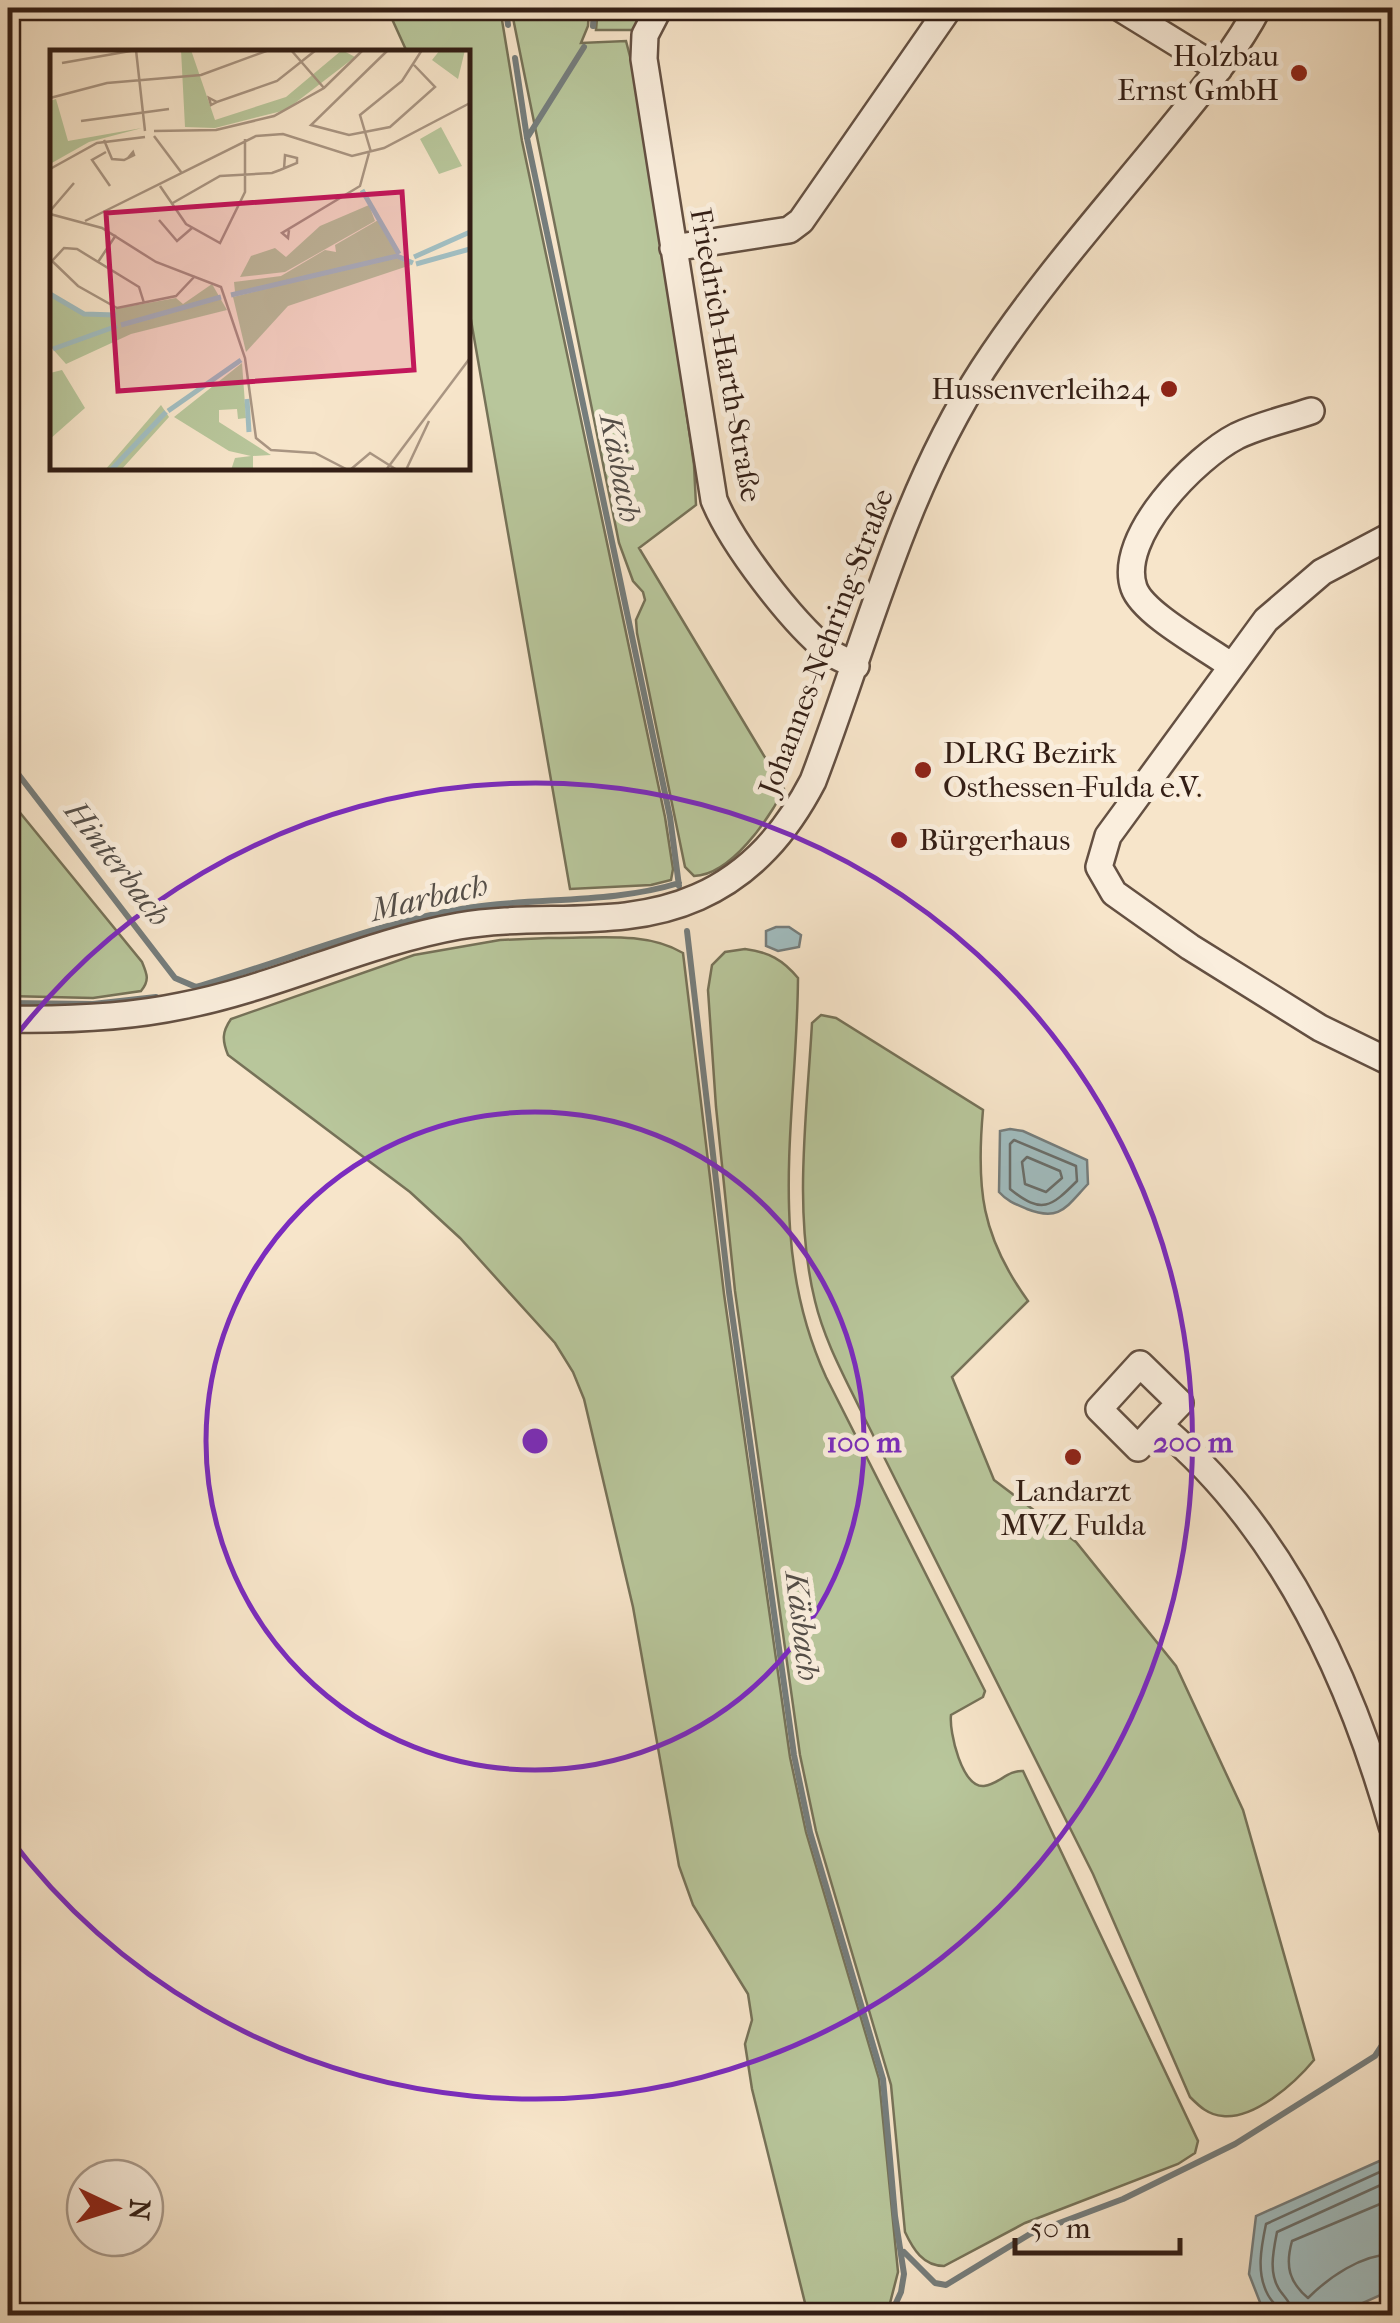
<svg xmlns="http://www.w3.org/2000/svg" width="1400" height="2323" font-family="'IM FELL French Canon',serif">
  <rect width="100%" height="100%" fill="#f7e5ca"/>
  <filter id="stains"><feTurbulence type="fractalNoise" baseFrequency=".002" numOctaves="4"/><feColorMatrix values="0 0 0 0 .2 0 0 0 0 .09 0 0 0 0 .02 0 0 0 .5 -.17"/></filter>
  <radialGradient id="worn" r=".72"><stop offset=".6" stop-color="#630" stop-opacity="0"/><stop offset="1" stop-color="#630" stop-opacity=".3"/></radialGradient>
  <!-- green -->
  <path fill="#b8c69b" stroke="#767258" stroke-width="2.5" d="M 387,8 L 500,8 L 522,141 L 665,817 L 673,869 L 671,880 L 651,885 L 570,889 L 468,303 L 468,52 L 407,52 Z
    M 511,8 L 589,8 L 588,26 L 581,43 L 626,41 L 633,68 L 663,248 L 694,465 L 696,505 L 639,548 L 784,789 C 769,819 731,875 694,876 L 685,867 L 637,633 L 636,620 L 645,600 L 643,592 L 633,581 L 619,543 Z
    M 598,8 L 638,8 L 643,12 L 637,30 L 596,30 Z
    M 8,798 L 142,962 C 147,974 150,980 141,991 L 93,998 L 8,996 Z
    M 548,938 C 592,939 644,930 683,953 L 724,1294 L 790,1757 L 806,1832 L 879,2079 L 898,2272 L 889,2307 L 884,2315 L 808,2315 L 752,2089 L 745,2044 L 752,2020 L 748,1994 L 693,1905 L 679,1866 L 633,1607 L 584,1399 L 573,1372 L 555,1343 L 460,1238 L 410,1192 L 228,1055 C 222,1040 222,1032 231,1019 L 414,955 L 500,940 Z
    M 745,949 C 769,952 783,960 798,978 C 797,1118 765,1244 826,1377 L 985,1691 L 983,1697 L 951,1715 C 949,1732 962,1788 984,1786 C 999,1784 1008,1770 1023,1771 L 1198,2141 L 1195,2153 L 1178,2164 L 1025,2223 L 944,2266 C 923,2266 913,2249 905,2232 L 891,2085 L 816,1831 L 800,1755 L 735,1291 L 716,1107 L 708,990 L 712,965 L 725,952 Z
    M 821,1015 L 836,1018 L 983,1110 C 976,1188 981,1236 1028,1301 L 952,1377 L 994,1480 L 1076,1542 L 1176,1666 L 1243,1810 L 1314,2060 C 1295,2083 1255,2119 1223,2116 C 1208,2115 1199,2106 1190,2097 L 1093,1874 L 860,1409 C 843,1374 824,1339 815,1301 C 793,1212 807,1113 812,1023 Z"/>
  <!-- water -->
  <path fill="#a1bdc0" stroke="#757d7c" stroke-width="2.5" d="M 776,927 L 789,927 L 801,935 L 799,947 L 778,951 L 766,946 L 766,931 Z
    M 1010,1129 L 1023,1131 L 1087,1160 L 1088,1184 C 1066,1207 1060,1222 1027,1209 C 1015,1204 1007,1201 999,1192 L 1000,1131 Z
    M 1384,2159 L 1392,2163 L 1392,2290 L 1336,2315 L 1295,2315 L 1263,2310 L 1249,2274 L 1256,2216 Z"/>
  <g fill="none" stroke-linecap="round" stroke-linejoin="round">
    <!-- shore -->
    <path stroke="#6a6e6a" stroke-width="2.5" d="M 1014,1140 L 1076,1166 L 1077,1181 C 1051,1207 1042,1215 1010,1189 L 1010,1144 Z
      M 1027,1157 L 1060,1171 L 1062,1178 L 1046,1192 L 1025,1184 L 1022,1162 Z
      M 1392,2199 L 1292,2241 C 1285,2266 1289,2282 1308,2298 C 1329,2277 1361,2255 1392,2254
      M 1280,2316 C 1278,2305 1273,2304 1268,2295 C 1256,2273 1261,2248 1266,2224 L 1382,2171 L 1392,2171
      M 1292,2316 C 1291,2303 1288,2301 1281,2292 C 1268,2275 1273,2252 1277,2232 L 1383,2184 L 1392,2184"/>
    <!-- stream -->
    <path stroke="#757d7c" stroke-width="6" d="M 506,8 L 508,25
      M 593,26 L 594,8
      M 515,58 L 527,138 L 670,817 L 679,886
      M 527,138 L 584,47
      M 8,761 L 175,978 L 196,987 C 283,962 378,922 467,908 C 537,897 611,904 679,883
      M 687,931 L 729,1292 L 794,1755 L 810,1832 L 883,2079 L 895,2216 L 904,2274 L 901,2292 L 890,2316
      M 8,1003 L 93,1004 L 156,997
      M 904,2252 L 935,2283 L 946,2285 L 1030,2234 L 1123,2199 L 1235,2144 L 1375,2056 L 1392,2030"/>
    <defs>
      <path id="minor" d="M 659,8 L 645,35 L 644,59 L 714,500 C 732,544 791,621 828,651 C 836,657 847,661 856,666
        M 1120,8 L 1219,69
        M 673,248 L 789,230 L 801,221 L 949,8
        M 1392,535 L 1322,572 L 1266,620 L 1108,836 L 1099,867 L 1114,893 L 1190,947 L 1320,1028 L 1392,1063
        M 1230,665 C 1207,648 1143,614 1134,588 C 1116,537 1196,457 1237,436 C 1260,425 1287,419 1311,411
        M 8,1019 C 66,1020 124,1018 181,1006 C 275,988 364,943 459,926 C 539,912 622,931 698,897 C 752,873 787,831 813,781 C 866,642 902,494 983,369 C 1037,286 1103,212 1165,136 C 1198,95 1234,54 1258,8
        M 1159,1425 L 1138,1448 L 1099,1409 L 1140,1364 L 1180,1403 L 1159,1425 C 1281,1526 1350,1677 1392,1826"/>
    </defs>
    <!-- minor casing -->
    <use href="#minor" stroke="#645042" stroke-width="30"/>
    <!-- minor -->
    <use href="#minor" stroke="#faeedd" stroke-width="25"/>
  </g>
  <!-- distance rings -->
  <g fill="none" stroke="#7b2cbf" stroke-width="5">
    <circle cx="535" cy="1441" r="329"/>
    <path d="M9 1045A658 658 0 1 1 9 1837"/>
  </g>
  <!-- markers -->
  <g fill="#8f2418" stroke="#faeedd" stroke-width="4">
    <circle cx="1299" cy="73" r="10"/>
    <circle cx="1169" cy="389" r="10"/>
    <circle cx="923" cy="770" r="10"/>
    <circle cx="899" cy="840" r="10"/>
    <circle cx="1073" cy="1457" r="10"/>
  </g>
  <g text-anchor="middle" stroke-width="10" stroke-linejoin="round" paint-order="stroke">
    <!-- poi labels -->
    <g font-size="30" fill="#331e15" stroke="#faeedd" text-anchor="end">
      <text x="1279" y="66">Holzbau<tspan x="1279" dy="34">Ernst GmbH</tspan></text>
      <text x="1149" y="399">Hussenverleih24</text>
      <text x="943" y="763" text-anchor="start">DLRG Bezirk<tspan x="943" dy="34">Osthessen-Fulda e.V.</tspan></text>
      <text x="919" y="850" text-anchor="start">Bürgerhaus</text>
      <text x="1073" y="1501" text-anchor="middle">Landarzt<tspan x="1073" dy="34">MVZ Fulda</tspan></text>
    </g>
    <!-- street labels -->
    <g font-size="30" fill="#331e15" stroke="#faeedd">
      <text transform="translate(726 355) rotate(80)" y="10">Friedrich-Harth-Straße</text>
      <text transform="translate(826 642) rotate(-69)" y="10">Johannes-Nehring-Straße</text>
    </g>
    <!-- water labels -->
    <g font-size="32" font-style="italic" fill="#544e48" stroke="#faeedd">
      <text transform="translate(621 468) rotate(79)" y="11">Käsbach</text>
      <text transform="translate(118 863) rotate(52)" y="11">Hinterbach</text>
      <text transform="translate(429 897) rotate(-13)" y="11">Marbach</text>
      <text transform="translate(803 1626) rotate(83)" y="11">Käsbach</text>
    </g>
  </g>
  <!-- overview -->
  <g transform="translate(50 50)">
    <rect width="420" height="420" fill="#f7e5ca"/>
    <path d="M 131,0 L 141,0 L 165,70 L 236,47 L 292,0 L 305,7 L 236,60 L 165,78 L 135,77 ZM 390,0 L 415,0 L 408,29 L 382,10 ZM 6,49 L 18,91 L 92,78 L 39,92 L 0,114 L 0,51 ZM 391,77 L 412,116 L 389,124 L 370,89 ZM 319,155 L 325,171 L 235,222 L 190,227 L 201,206 L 225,198 L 236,207 L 270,176 ZM 330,169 L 349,200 L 345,207 L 361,215 L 238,256 L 196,302 L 183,247 L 223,237 L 185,242 L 184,232 L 231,226 L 275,200 L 286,202 L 285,195 ZM 162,234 L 177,260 L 81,284 L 16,314 L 0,296 L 0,245 L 34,264 L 58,266 L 64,259 L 126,248 L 133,254 ZM 192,313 L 196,368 L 188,369 L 187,359 L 169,360 L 169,372 L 221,405 L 203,406 L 203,420 L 181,420 L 185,408 L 201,406 L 179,401 L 124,367 ZM 12,320 L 35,358 L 0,389 L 0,323 ZM 111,355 L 119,367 L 71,420 L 55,420 Z" fill="#b8c69b"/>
    <path fill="none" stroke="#a1bdc0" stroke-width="5" d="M 312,140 L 349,204M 364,207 L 420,182M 366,214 L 420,199M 0,244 L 34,264 L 66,265M 181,245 L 347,206 L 363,213M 71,275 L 171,247M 3,299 L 67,276M 197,349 L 199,382M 118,361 L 191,310M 61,420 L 116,362"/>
    <path fill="none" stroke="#a99582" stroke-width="2.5" d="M 86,0 L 95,81M 241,0 L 274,38M 338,0 L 261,75 L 299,85 L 340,77 L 385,37 L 364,15M 12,13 L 86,0M 0,48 L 57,33 L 151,25 L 219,0M 167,52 L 161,55 L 159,48 L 167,52 L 227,31 L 266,0M 31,71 L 119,59M 104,81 L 166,80 L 224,66 L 274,38 L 313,0M 104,86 L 131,122M 54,90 L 62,109 L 74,110 L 84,105 L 83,102 L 78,108M 56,102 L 42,110 L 60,136M 321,102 L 310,65 L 352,31 L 372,0M 0,119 L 47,93 L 95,87M 110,136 L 136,174 L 170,193 L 195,142 L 195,89M 121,154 L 170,126 L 222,123 L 230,120 L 247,113 L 247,108 L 235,105 L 234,119M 0,161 L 24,133M 0,164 L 52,178 L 106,212 L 171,237 L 195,308 L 206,388 L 221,400 L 265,403 L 298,420M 109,170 L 127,191 L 142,178M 35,171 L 206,86 L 233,84 L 302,106 L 334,98 L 420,53M 239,180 L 238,188 L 232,183 L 310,136 L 319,103M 0,209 L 28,236 L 67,258 L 126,246 L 145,226M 2,211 L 14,198 L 27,199 L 89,237 L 94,253M 48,212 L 66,185M 300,420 L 320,403 L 347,420M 336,420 L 420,308M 356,420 L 379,371"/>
    <path fill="#c2185b" fill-opacity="0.15" stroke="#c2185b" stroke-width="5" d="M 352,142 L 364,320 L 68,341 L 56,163 Z"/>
    <rect width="420" height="420" fill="none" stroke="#331e15" stroke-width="5"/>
  </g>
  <circle cx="535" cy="1441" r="15" fill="#7b2cbf" stroke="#faeedd" stroke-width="5"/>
  <g font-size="30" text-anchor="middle" font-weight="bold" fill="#7b2cbf" stroke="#faeedd" stroke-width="10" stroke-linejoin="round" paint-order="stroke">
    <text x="864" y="1452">100 m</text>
    <text x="1193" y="1452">200 m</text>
  </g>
  <!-- margin -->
  <rect width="1400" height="2323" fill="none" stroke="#f7e5ca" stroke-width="40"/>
  <rect x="10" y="10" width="1380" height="2303" fill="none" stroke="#331e15" stroke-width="5"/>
  <rect x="20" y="20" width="1360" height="2283" fill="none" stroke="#331e15" stroke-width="2.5"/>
  <!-- north arrow -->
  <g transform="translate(115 2208) rotate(94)"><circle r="48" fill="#faeedd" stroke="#aa9b8d" stroke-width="2.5"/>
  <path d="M0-8L18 38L0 25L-18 38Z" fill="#8f2418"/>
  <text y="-15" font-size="28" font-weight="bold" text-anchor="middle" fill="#331e15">N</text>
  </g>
  <!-- scale -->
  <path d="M1015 2238v15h165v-15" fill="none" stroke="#331e15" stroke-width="5"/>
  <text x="1030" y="2238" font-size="30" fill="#331e15" stroke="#faeedd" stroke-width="8" paint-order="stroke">50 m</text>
  <rect width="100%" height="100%" filter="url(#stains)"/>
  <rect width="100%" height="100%" fill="url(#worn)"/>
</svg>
